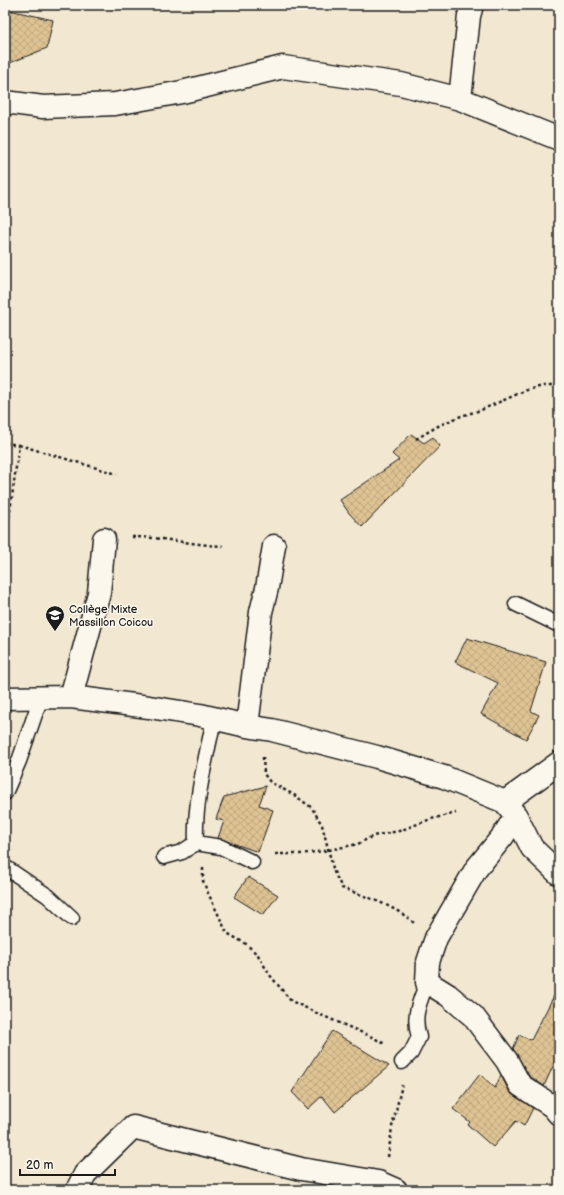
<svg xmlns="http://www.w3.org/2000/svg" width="564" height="1195" font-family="'Balsamiq Sans',sans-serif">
  <defs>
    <pattern id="building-cross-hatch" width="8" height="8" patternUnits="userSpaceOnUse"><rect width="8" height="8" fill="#dec393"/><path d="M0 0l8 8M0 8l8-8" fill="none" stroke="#bea77e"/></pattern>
  </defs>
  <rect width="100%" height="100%" fill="#f2e7d1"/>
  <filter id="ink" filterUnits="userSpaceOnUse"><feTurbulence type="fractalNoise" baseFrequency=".025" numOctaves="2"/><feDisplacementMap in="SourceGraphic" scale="8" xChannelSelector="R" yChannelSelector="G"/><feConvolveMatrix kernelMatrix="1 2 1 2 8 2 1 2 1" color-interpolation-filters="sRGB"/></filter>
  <g filter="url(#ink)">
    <!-- building -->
    <path fill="url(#building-cross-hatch)" stroke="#1c1c1c" d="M 5,9 L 53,20 L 47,48 L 5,65 Z
      M 411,434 L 424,443 L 433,437 L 440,446 L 362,527 L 349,513 L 340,500 L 399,460 L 392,454 Z
      M 467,638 L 546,662 L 531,711 L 539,715 L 526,739 L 481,714 L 498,683 L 455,662 Z
      M 266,786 L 259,805 L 273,810 L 258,852 L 218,838 L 224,821 L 216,819 L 224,797 Z
      M 248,877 L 278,895 L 263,915 L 234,897 Z
      M 559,986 L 559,1053 L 544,1086 L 529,1076 L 513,1049 L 519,1035 L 531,1040 Z
      M 332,1031 L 389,1066 L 335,1112 L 322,1096 L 308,1109 L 292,1092 Z
      M 480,1074 L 495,1088 L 501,1075 L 509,1091 L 513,1095 L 533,1108 L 524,1126 L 516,1121 L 493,1147 L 468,1125 L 470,1122 L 453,1109 Z"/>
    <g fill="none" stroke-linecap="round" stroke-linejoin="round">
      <defs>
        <path id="lane" d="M 516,604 L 559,625
          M 214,719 C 206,759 194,802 196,843 L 221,847 L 252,862
          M 5,793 L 19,761 L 41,697
          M 164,857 L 182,852 L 196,843
          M 5,867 L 48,896 L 72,918
          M 402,1062 L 411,1053 L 419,1037 C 412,1015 420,1002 427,982"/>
        <path id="street" d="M 460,99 L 469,16 L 472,5
          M 5,102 L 43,107 L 115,104 L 182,92 L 283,67 L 401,84 L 460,99 L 559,139
          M 71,697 L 99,593 L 104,539
          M 5,698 L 71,697 L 149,707 L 200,715 L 247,726 L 272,730 L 377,757 L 444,777 L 505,802 L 516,816 L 532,848 L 559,874
          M 247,726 L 261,612 L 267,588 L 274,546
          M 505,802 L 559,763
          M 516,816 L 503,836 L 476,869 L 436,938 L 428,962 L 427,982 L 448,995 L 473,1016 L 507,1061 L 520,1085 L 552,1106 L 559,1114
          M 77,1190 L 85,1174 L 133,1127 L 301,1169 L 378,1182 L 396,1190"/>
      </defs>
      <!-- lane casing -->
      <use href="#lane" stroke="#1c1c1c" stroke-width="17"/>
      <!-- street casing -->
      <use href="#street" stroke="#1c1c1c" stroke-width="25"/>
      <!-- path -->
      <path stroke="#1c1c1c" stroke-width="2.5" stroke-dasharray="3 3" stroke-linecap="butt" d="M 416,439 L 440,425 L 461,416 L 481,410 L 527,390 L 543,386 L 559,386
        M 5,443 L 19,445 L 9,519 L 5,561
        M 19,445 L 117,474
        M 132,537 C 163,537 193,545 223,546
        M 263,757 L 264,774 L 270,782 L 294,795 L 312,808 L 322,825 L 334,872 L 342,888 C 364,896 396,906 414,923
        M 275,854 L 300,854 L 324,851 L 358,844 L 373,836 L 399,831 L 431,819 L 456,813
        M 203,868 L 203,881 L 208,893 L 227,933 L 246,944 L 258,955 L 269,974 L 291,1001 L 321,1015 L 370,1036 L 385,1044
        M 388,1157 L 392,1127 L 402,1085"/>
      <!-- lane -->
      <use href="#lane" stroke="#fbf7ec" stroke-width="14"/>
      <!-- street -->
      <use href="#street" stroke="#fbf7ec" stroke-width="22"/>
    </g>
  </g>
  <!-- icons -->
  <defs>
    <symbol id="school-pin" viewBox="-11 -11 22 30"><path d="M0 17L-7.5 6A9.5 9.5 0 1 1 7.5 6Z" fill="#1c1c1c" stroke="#fbf7ec"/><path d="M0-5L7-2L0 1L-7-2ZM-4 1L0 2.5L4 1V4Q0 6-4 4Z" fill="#fff"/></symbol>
  </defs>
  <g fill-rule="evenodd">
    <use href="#school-pin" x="44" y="604" width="22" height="30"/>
  </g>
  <g text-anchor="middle" stroke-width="3" stroke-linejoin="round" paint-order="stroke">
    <!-- poi labels -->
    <g font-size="11" fill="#1c1c1c" stroke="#fbf7ec" text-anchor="start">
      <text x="69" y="613">Collège Mixte<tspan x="69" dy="13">Massillon Coicou</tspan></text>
    </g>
  </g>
  <!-- margin -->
  <rect width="564" height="1195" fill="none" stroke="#fbf7ec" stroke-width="20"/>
  <rect x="10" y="10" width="544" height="1175" fill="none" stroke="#1c1c1c" stroke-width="1.5" filter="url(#ink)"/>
  <!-- scale -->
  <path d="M20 1169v6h95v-6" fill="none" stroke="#1c1c1c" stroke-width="2"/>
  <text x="26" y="1169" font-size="12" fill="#1c1c1c" stroke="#fbf7ec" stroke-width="3" paint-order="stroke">20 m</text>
</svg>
